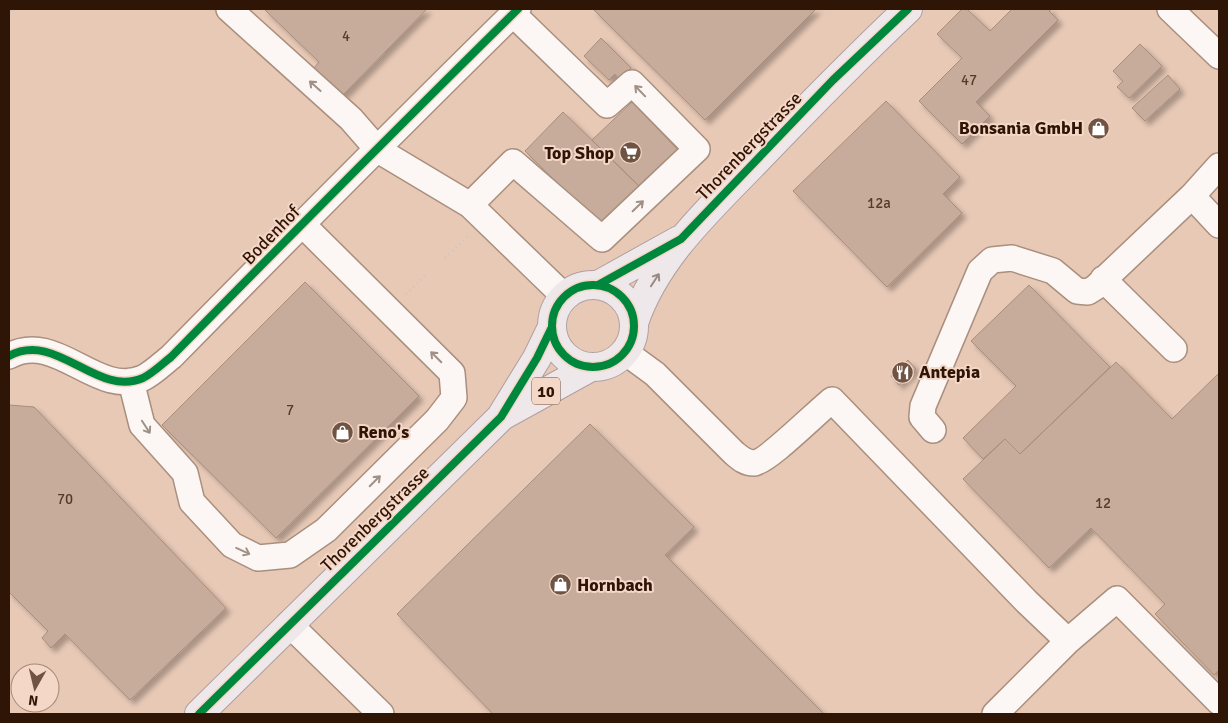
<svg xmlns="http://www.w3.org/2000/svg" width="1228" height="723" font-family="Signika,sans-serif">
  <defs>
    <filter id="shadow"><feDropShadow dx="4.5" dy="4.5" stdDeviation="2.5" flood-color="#0004"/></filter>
  </defs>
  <rect width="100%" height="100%" fill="#e8c9b6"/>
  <!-- building -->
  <path fill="#c7ac9b" stroke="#a88e7d" filter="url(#shadow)" d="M 264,9 L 427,9 L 342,96 L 314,68 L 319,62 Z
    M 593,9 L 816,9 L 705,120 Z
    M 962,9 L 967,9 L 990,31 L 1012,9 L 1052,9 L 1049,11 L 1058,20 L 976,102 L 990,116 L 962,144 L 919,101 L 962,58 L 937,34 Z
    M 601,38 L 631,68 L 620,80 L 615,74 L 609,80 L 584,56 Z
    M 1140,44 L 1162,66 L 1129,98 L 1117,87 L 1123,81 L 1113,71 Z
    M 1168,75 L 1180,89 L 1145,121 L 1132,108 Z
    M 886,101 L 960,177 L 943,194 L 962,213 L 887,287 L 793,191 Z
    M 632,102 L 678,150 L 640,187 L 592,140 Z
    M 563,112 L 642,189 L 604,229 L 525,151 Z
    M 305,282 L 419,396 L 276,538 L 162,425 Z
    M 1029,285 L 1110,367 L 1020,454 L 1005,439 L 983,459 L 963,438 L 1016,386 L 971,341 Z
    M 908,360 L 916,369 L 899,385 L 891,376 Z
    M 1116,362 L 1172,419 L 1219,373 L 1219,670 L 1214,675 L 1155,614 L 1165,604 L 1091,528 L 1049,568 L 963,479 L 1005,439 L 1020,454 Z
    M 9,405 L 34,407 L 226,608 L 130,700 L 65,634 L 51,648 L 42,638 L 48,631 L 9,592 Z
    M 590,424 L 694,527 L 665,555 L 824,714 L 493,714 L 397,614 Z"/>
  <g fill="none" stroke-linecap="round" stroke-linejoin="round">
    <defs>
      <path id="minor" d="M 229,9 L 351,119 L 378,150 L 470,205 L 564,296
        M 1170,9 L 1219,56
        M 1192,196 L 1219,225
        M 470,205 L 513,162 L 602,239 L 697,149 L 632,83 L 607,105 L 513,14
        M 1103,279 L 1174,349
        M 625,352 L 655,374 L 734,453 C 740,458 745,463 754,463 C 767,462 818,411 832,400 L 1027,602 L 1068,641
        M 9,356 C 57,330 96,398 143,378 C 153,373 162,364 171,357 C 286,240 401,124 518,9
        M 131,381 L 142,425 L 185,473 L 192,502 L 232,545 L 258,558 L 290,555 L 326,530 L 437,420 L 454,398 L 452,373 L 302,224
        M 933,430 L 922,417 L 923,406 L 980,271 L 992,260 L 1012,258 L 1053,271 L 1077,291 L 1088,292 L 1096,287 L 1192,196 L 1219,166
        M 289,624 L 381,714
        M 995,714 L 1068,641 L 1117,599 L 1219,702"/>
      <path id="major" d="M552 326a41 41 0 1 1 82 0a41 41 0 1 1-82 0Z
        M 598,285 L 679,240
        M 634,323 C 656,257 710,209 757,160 C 806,109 856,58 908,9
        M 502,415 L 537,358 L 551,329
        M 199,714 L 502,416 L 591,367"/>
    </defs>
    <!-- minor casing -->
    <use href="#minor" stroke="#a98f7e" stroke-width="28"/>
    <!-- major casing -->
    <use href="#major" stroke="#b09f9f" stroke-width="30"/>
    <!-- path -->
    <path stroke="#cfc6bf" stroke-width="3" stroke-dasharray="1 4" stroke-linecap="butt" d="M 445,258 L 468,236
      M 406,294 L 426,275"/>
    <!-- minor -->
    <use href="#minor" stroke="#fcf7f4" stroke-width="25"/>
    <!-- major -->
    <use href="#major" stroke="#eee8eb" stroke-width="28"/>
    <!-- rail -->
    <path stroke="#d3c9c3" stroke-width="4" stroke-dasharray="9 9" stroke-linecap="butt" d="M 9,10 L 11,9"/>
    <defs>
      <path id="cycleway" d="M552 326a41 41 0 1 1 82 0a41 41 0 1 1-82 0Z
        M 598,285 L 681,239 L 833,80 L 908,9
        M 9,356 C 57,330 96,398 143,378 C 153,373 162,364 171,357 C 286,240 401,124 518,9
        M 199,714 L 501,417 L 537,358 L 551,329"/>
    </defs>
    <!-- cycleway casing -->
    <use href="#cycleway" stroke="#f5d7c7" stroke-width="11"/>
    <!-- cycleway -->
    <use href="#cycleway" stroke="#00873e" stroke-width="8"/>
  </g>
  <!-- one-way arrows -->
  <defs><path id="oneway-shaft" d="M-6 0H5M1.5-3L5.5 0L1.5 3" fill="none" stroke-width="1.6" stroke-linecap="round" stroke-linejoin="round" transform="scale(1.25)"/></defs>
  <g stroke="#a09188">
    <use href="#oneway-shaft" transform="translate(315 86) rotate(-138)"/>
    <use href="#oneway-shaft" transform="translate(640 91) rotate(-134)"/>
    <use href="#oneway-shaft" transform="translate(638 206) rotate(-44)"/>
    <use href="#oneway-shaft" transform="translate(436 357) rotate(-135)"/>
    <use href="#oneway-shaft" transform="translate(146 427) rotate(57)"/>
    <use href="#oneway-shaft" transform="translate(375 481) rotate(-45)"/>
    <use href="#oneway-shaft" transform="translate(243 551) rotate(25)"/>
  </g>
  <use stroke="#988984" href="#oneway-shaft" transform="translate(655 280) rotate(-57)"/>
  <!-- icons -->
  <defs>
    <symbol id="shop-disc" viewBox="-11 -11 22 22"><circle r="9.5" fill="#705443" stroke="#f5d7c7"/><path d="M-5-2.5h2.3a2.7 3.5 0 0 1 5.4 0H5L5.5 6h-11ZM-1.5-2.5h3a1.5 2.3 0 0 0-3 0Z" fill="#fff"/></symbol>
    <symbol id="supermarket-disc" viewBox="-11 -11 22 22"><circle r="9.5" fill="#705443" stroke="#f5d7c7"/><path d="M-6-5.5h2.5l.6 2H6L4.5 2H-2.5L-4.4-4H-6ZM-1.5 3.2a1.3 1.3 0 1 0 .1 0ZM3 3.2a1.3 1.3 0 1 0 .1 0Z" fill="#fff"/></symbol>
    <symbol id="restaurant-disc" viewBox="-11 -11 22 22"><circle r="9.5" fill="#705443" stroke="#f5d7c7"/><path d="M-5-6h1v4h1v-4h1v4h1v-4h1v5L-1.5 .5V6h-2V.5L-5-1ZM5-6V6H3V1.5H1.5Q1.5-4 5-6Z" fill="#fff"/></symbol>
  </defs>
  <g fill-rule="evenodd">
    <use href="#shop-disc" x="1086" y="116" width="25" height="25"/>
    <use href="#supermarket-disc" x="618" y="140" width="25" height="25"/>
    <use href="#restaurant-disc" x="890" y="360" width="25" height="25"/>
    <use href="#shop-disc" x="330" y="420" width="25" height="25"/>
    <use href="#shop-disc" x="548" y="572" width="25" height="25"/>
  </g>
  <g text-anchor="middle" stroke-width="4" stroke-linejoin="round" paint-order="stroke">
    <!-- number labels -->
    <g font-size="15" fill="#553b2a">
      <text x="346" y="41">4</text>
      <text x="969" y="85">47</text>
      <text x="879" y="208">12a</text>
      <text x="290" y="415">7</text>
      <text x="65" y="504">70</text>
      <text x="1103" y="508">12</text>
    </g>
    <!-- shield labels -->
    <rect fill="#f5d7c7" stroke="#6a4f3f" stroke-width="1" x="532" y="377.5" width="28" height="27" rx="4"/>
    <g font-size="16" font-weight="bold" fill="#2f1505">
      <text x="546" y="397">10</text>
    </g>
    <!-- poi labels -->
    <g font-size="18" font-weight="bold" fill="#2f1505" stroke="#f5d7c7" text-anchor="start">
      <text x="1083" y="134" text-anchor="end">Bonsania GmbH</text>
      <text x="614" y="159" text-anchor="end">Top Shop</text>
      <text x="919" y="378">Antepia</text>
      <text x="358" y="438">Reno's</text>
      <text x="577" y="591">Hornbach</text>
    </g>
    <!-- street labels -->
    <g font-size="18" fill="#2f1505" stroke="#f5d7c7">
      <text transform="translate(749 146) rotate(-46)" y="6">Thorenbergstrasse</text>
      <text transform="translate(271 235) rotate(-46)" y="6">Bodenhof</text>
      <text transform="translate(375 519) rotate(-44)" y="6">Thorenbergstrasse</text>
    </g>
  </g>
  <!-- border -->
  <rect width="1228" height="723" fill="none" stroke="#2f1505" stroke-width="20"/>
  <!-- north arrow -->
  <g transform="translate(35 688) rotate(188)"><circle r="24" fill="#f5d7c7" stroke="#a68979"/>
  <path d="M0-4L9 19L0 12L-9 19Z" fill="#705443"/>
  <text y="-8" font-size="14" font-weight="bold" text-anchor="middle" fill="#2f1505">N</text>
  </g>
</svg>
